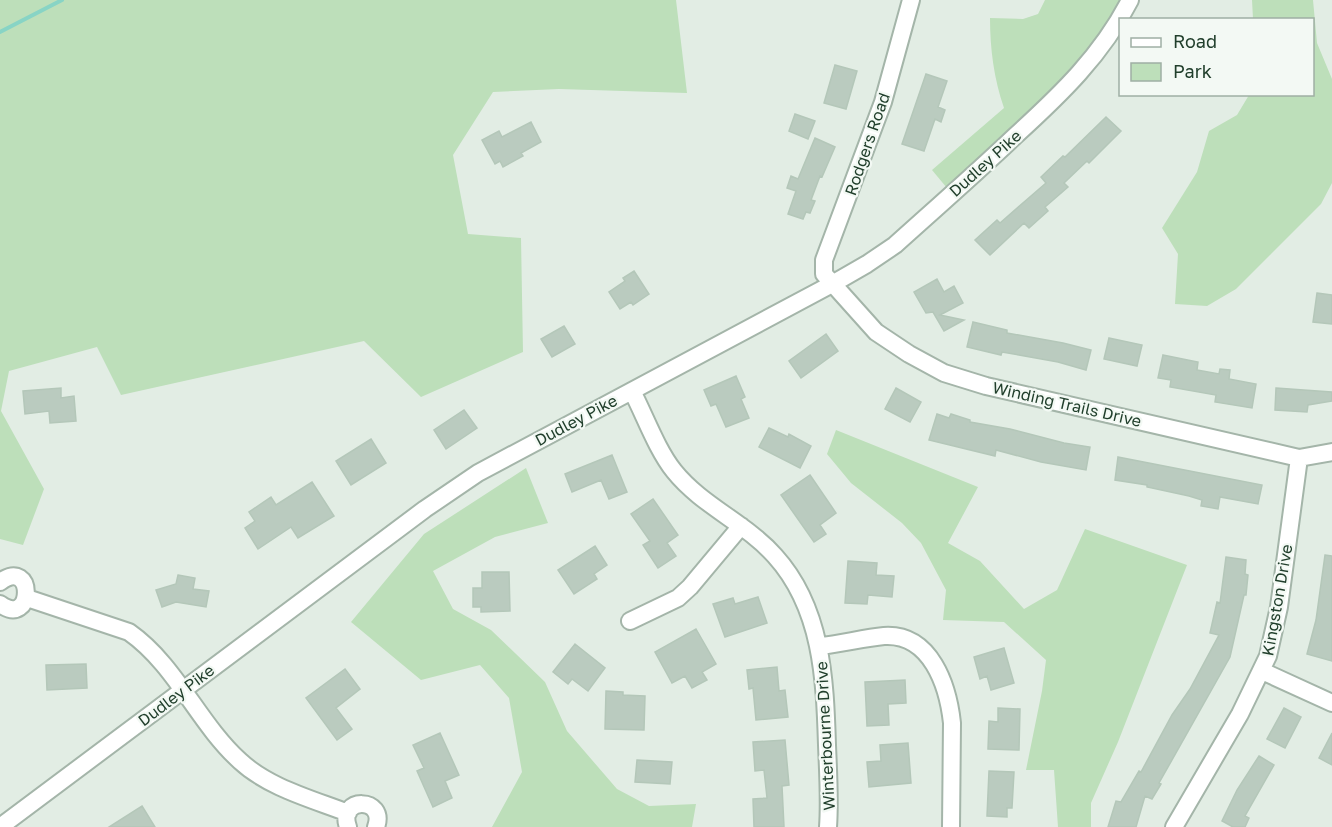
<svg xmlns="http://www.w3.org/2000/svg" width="1332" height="827" font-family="'Golos Text',sans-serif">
  <rect width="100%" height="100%" fill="#e2ede4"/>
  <!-- green -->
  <path fill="#bddfba" d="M 0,0 L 676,0 L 687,93 L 559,89 L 493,92 L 453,155 L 468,234 L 521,238 L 523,352 L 421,397 L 364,341 L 121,395 L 97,347 L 9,371 L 1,411 L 44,489 L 23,545 L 0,539 Z
    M 1045,0 L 1130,0 L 1117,26 L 952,194 L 932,170 L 1004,108 C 994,79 990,49 990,18 L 1023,19 L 1038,14 Z
    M 1252,0 L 1313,0 L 1317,43 L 1332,79 L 1332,183 L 1321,204 L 1236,289 L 1207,306 L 1175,304 L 1178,254 L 1162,228 L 1197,172 L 1209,131 L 1237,115 L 1249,95 L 1312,94 L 1312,20 L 1253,19 Z
    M 836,430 L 978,487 L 948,543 L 980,561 L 1024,609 L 1057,590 L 1085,529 L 1187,565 L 1118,742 L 1091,803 L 1091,827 L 1058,827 L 1054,770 L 1026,770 L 1042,691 L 1046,660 L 1004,622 L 943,620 L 946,590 L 921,543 L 902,523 L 851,483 L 827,454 Z
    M 526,468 L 548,523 L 495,537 L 433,571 L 453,609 L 491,630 L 545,682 L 567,731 L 617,789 L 649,806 L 696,804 L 692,827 L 492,827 L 522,772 L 509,698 L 480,665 L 421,680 L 351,622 L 424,534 Z"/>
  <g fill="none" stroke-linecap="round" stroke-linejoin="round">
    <!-- stream -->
    <path stroke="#88d4c5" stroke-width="4" d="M 0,32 L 62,0"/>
  </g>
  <!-- building -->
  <path fill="#bacbbf" stroke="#b4c7b9" stroke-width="1.5" d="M 835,65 L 857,71 L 846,109 L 824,103 Z
    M 926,74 L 947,81 L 938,107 L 945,110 L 941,122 L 935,119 L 924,151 L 902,144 Z
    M 795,114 L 815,121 L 808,139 L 789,131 Z
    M 1106,117 L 1121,131 L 1089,163 L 1087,161 L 1064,183 L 1068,187 L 1045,207 L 1048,211 L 1029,228 L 1024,223 L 990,255 L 975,240 L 997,220 L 1000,223 L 1046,183 L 1041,177 L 1063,156 L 1065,157 Z
    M 531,122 L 541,142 L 521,153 L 523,156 L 503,167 L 500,161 L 495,164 L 482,140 L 499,131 L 502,137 Z
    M 815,138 L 835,147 L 822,177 L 820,176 L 811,200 L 815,201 L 810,213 L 806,212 L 803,219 L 788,214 L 796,191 L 787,188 L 791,176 L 798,179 Z
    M 634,271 L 649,294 L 633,305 L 631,302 L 620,309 L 609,292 L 625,281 L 623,278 Z
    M 937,279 L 944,292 L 954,286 L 963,303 L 940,315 L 964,320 L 944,331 L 933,312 L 926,313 L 914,292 Z
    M 1317,293 L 1332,295 L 1332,324 L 1313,322 Z
    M 973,322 L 1007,330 L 1007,333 L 1063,343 L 1091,350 L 1086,370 L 1058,362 L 1002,352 L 1001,355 L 967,347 Z
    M 564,326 L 575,344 L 552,357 L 541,339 Z
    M 826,334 L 838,351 L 801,378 L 789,361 Z
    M 1109,338 L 1142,345 L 1137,366 L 1104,359 Z
    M 1163,355 L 1198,362 L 1197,370 L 1219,374 L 1220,369 L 1230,370 L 1229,379 L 1256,384 L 1252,408 L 1215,402 L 1216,395 L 1170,387 L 1171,380 L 1158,378 Z
    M 736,376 L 745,397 L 741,399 L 749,418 L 726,427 L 716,404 L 711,406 L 704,390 Z
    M 61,388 L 61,398 L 74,396 L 76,421 L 50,423 L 49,411 L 25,414 L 23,391 Z
    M 896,388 L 921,402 L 910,422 L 885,409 Z
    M 1276,388 L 1332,392 L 1332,401 L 1308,405 L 1307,412 L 1275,410 Z
    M 464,410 L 477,428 L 446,449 L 434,430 Z
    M 937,414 L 949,418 L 951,414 L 970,420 L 970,422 L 1010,429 L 1064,443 L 1090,447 L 1086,470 L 1041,462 L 996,450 L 995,456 L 929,440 Z
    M 769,428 L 788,437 L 789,434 L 811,446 L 800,468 L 759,447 Z
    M 371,439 L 386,463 L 351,485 L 336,461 Z
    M 612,455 L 627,492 L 609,499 L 601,480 L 572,492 L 565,474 Z
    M 1118,457 L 1262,485 L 1258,504 L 1220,497 L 1218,509 L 1201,506 L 1202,500 L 1189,496 L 1147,487 L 1147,485 L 1115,480 Z
    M 810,475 L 836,513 L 820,525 L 826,534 L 814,542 L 781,495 Z
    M 312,482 L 334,516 L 298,538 L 291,527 L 258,549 L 245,528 L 255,521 L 249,512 L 271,497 L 276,505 Z
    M 653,499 L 678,535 L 667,543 L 676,556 L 658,568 L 643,545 L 650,541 L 631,514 Z
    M 595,546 L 607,565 L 594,574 L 597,579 L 574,594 L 558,570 Z
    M 1325,555 L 1332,556 L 1332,661 L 1307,654 L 1316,620 Z
    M 1226,557 L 1246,560 L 1245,574 L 1248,575 L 1246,595 L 1244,595 L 1230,657 L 1159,783 L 1161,784 L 1152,799 L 1145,796 L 1136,827 L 1108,827 L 1116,801 L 1121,802 L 1139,771 L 1141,772 L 1172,715 L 1190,689 L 1219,635 L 1210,633 L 1217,602 L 1220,603 Z
    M 848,561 L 877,563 L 876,575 L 894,576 L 892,597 L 868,595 L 867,604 L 845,603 Z
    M 482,572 L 509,572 L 510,611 L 481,612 L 481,607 L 473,607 L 473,588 L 482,588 Z
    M 178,575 L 195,578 L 193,589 L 209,591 L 206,607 L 176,602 L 162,607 L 156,590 L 176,584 Z
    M 758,597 L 767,623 L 725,637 L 713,604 L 733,598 L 735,604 Z
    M 696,629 L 716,664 L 702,672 L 707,680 L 692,688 L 685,676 L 672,683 L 655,652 Z
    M 575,644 L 605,668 L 588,691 L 572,679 L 568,684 L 553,672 Z
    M 1004,648 L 1014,683 L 991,690 L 987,676 L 980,679 L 974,657 Z
    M 86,664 L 87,688 L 47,690 L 46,665 Z
    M 777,667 L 779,691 L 785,690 L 788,717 L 756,720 L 753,688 L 749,689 L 747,670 Z
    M 345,669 L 360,689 L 336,708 L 352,729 L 337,740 L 306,698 Z
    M 905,680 L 906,703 L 888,704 L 889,725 L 867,726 L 865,682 Z
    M 606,691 L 623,692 L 623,695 L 645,696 L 644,730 L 605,729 Z
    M 998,708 L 1020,709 L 1019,750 L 988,749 L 989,721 L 998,722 Z
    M 1284,708 L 1301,717 L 1285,748 L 1267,739 Z
    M 440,733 L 459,775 L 445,781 L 452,798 L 433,807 L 417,771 L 424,768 L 413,745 Z
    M 1332,733 L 1332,765 L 1319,758 Z
    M 785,740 L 789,785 L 782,786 L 784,827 L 754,827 L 753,799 L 767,798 L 764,770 L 755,771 L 753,742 Z
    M 908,743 L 911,783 L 869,787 L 867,762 L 881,761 L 880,745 Z
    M 1259,756 L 1274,765 L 1245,816 L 1249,818 L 1245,827 L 1233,827 L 1222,821 L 1237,790 Z
    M 637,760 L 672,762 L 670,784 L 635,782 Z
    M 989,771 L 1014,772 L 1012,808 L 1007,808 L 1007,817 L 987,816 Z
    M 142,806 L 155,827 L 109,827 Z"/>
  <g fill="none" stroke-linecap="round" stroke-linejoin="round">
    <defs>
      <path id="minor" d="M 911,0 L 883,102 L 824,260 L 824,274 L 876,332 L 909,354 L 944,373 L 986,386 L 1299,458 L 1332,452
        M 632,391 C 645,416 657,450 674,471 C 702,506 746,523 775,556 C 822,608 825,679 827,745 C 828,772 830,800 828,827
        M 0,582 C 35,556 34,629 0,604
        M 27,598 L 129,632 C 176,665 198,723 240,761 C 269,788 312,799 348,813
        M 630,621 L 678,598 L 690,587 L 741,526
        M 820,646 C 841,644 863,638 884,636 C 931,633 948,686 952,723 L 951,827
        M 1262,671 L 1332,703
        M 0,827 L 425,509 L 478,473 L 834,283 L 867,264 L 895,245 C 935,209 976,173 1015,136 C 1060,95 1102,55 1130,0
        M 348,827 C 337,796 387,797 376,827
        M 1174,827 L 1240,714 L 1268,656 L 1279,607 L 1299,458"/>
    </defs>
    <!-- minor casing -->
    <use href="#minor" stroke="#a4b5a9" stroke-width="20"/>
    <!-- minor -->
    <use href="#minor" stroke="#fff" stroke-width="16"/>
  </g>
  <g text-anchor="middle" stroke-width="4.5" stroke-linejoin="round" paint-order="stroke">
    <!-- street labels -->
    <g font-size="16" fill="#213f2c" stroke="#f3f9f4">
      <text transform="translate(867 144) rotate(-71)" y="6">Rodgers Road</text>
      <text transform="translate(985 163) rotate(-42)" y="6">Dudley Pike</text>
      <text transform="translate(1067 404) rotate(13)" y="6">Winding Trails Drive</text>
      <text transform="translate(576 420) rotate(-28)" y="6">Dudley Pike</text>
      <text transform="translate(1277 600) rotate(-80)" y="6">Kingston Drive</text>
      <text transform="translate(176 695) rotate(-37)" y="6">Dudley Pike</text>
      <text transform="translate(825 736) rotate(-93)" y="6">Winterbourne Drive</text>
    </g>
  </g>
  <!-- legend -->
  <rect x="1119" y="18" width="195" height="78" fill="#f3f9f4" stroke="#9fafa4" stroke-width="1.5"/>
  <rect x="1131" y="38" width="30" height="9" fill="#ffffff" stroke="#9fafa4" stroke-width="1.5"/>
  <text x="1173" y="48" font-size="18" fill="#213f2c">Road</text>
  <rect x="1131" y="63" width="30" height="18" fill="#bddfba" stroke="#9fafa4" stroke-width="1.5"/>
  <text x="1173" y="78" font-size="18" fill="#213f2c">Park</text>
</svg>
